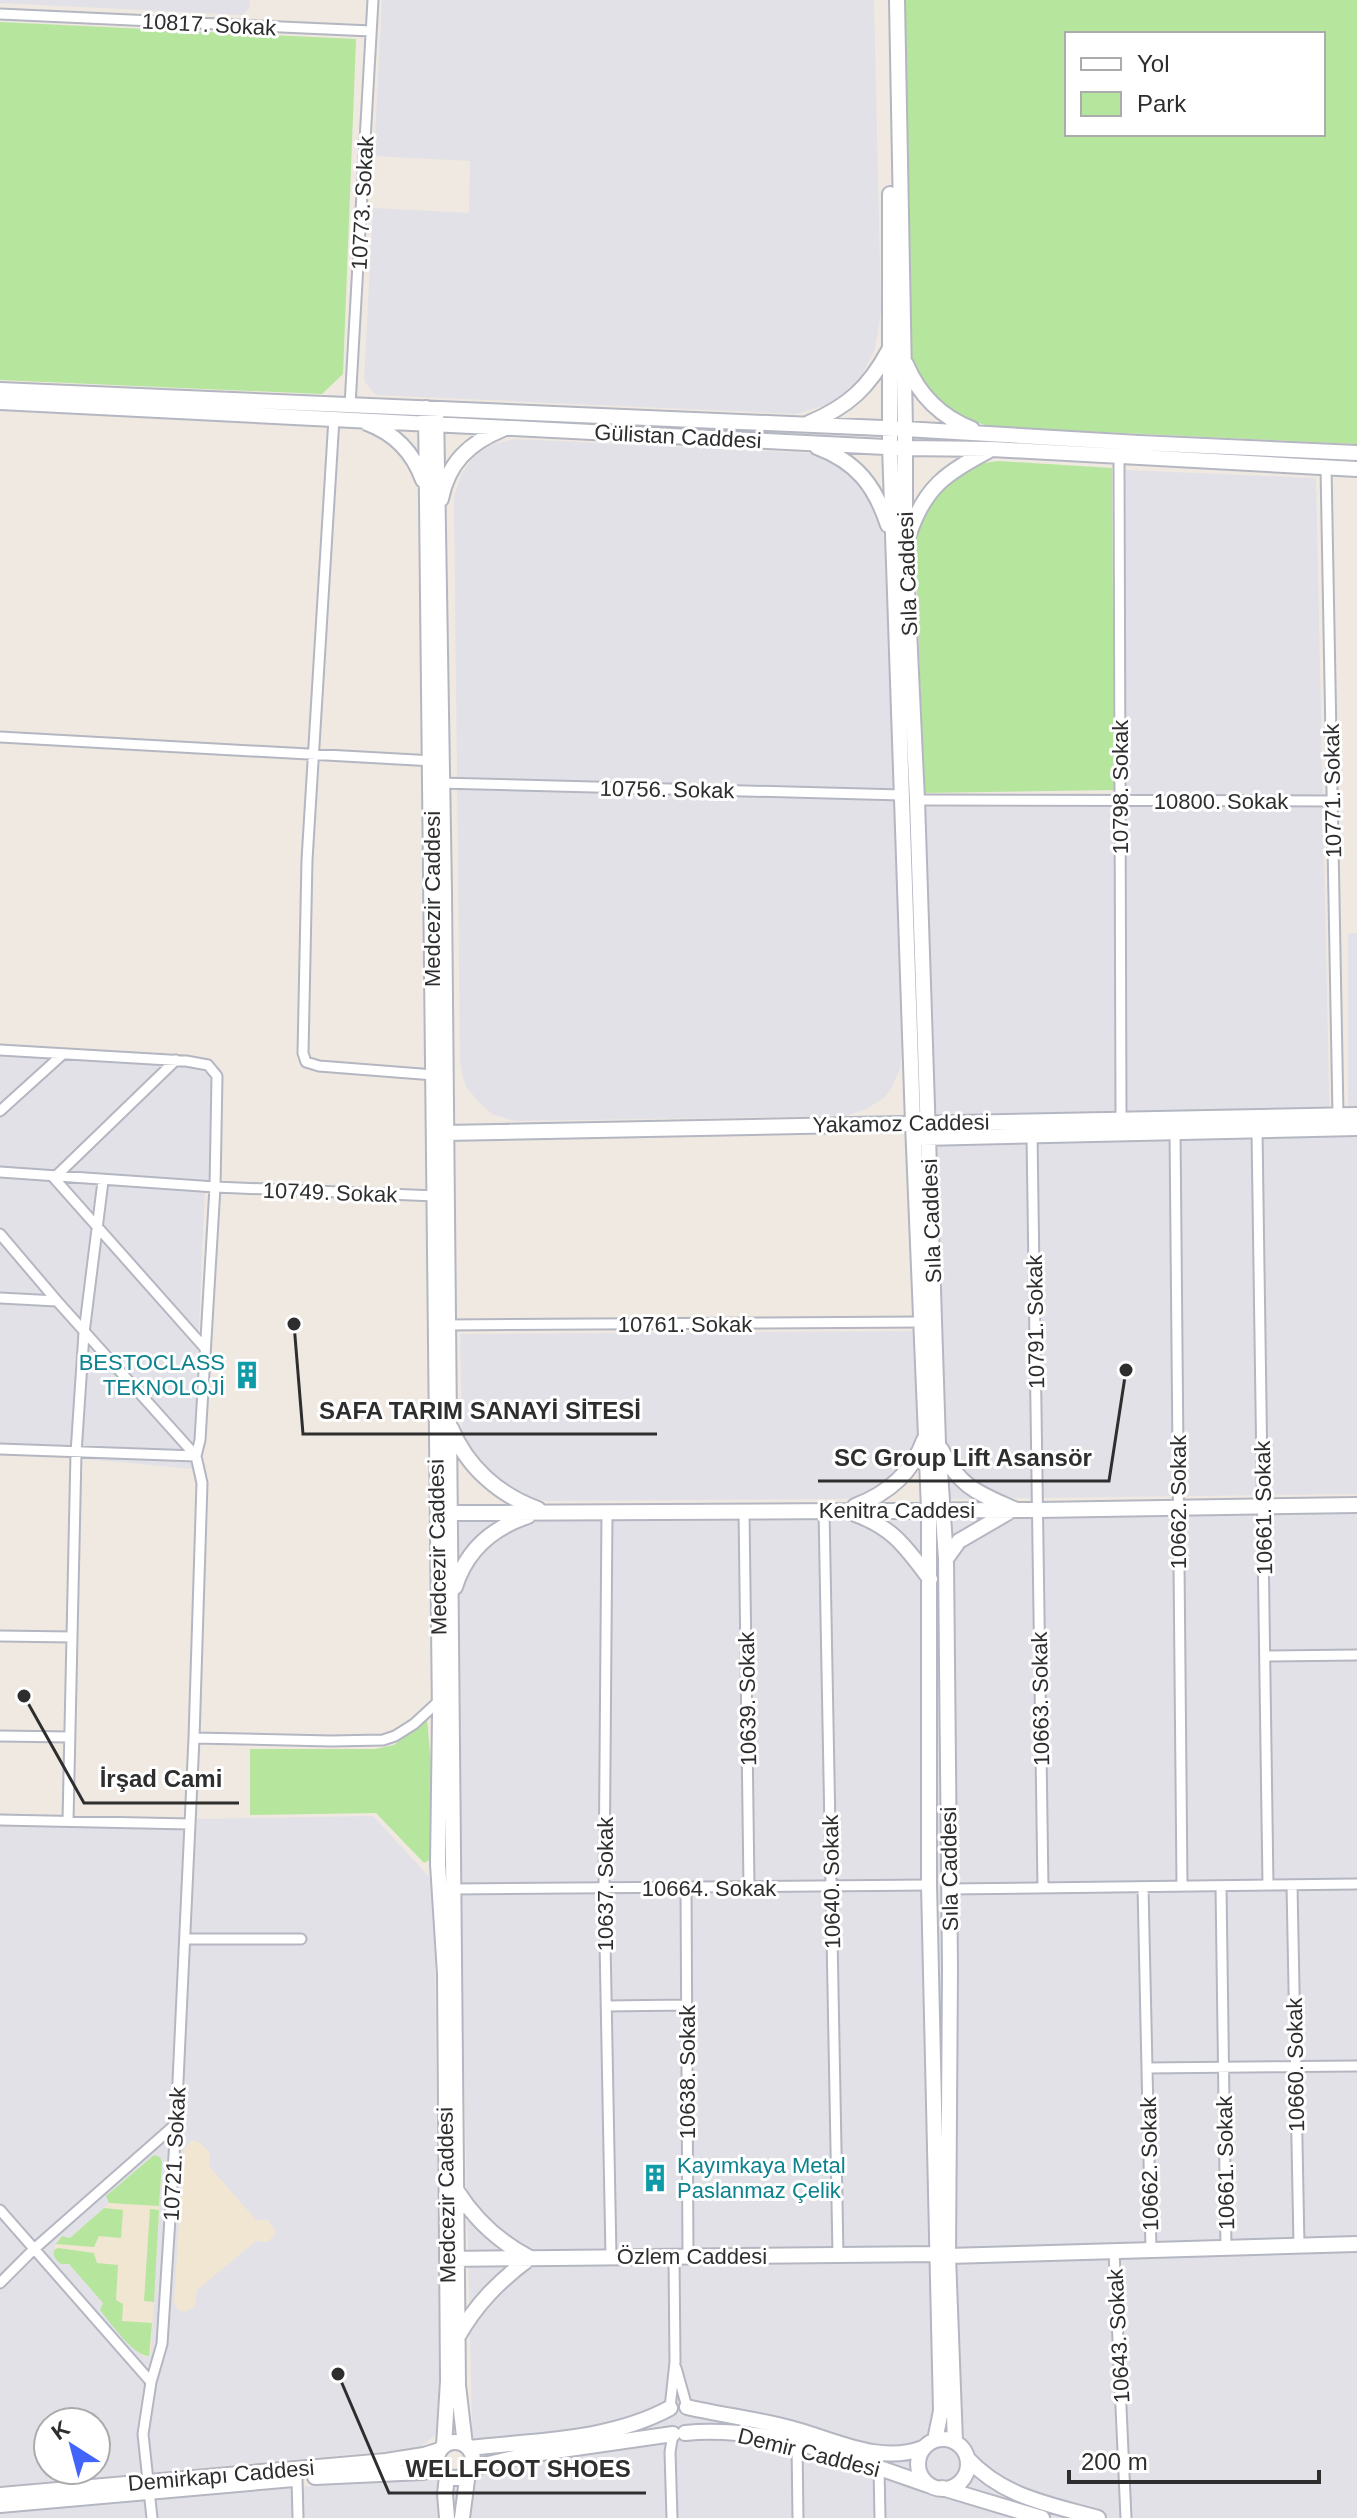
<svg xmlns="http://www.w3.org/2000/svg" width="1357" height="2518" font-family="Helvetica,sans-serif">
  <rect width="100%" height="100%" fill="#efe9e1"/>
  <!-- industrial -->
  <path fill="#e3e1e8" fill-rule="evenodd" d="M 0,0 L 250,0 L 249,9 L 242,15 L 0,3 Z
    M 382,0 L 874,0 L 881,311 L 875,349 L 861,377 L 846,392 L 829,404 L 796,414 L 376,395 L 364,381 L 373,208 L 469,213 L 470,161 L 374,156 Z
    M 514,439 L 809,453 L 831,461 L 850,474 L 868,493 L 880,519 L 886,548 L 902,1047 L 900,1068 L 892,1087 L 885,1097 L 866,1109 L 846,1116 L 515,1121 L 492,1114 L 479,1102 L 467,1088 L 463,1079 L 460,1060 L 454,497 L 461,475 L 473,457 L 493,444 Z
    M 1126,470 L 1316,478 L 1330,1133 L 1357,1133 L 1357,1494 L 949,1499 L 923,807 L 1126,807 Z
    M 1348,933 L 1357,933 L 1357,1106 L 1348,1106 Z
    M 0,1044 L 191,1057 L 212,1064 L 221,1069 L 222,1075 L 216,1185 L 205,1185 L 193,1469 L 0,1451 Z
    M 916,1331 L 918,1437 L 904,1462 L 891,1478 L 871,1492 L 857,1497 L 845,1499 L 546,1501 L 522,1495 L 491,1474 L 475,1457 L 462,1430 L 460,1334 Z
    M 1357,1509 L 1357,2518 L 0,2518 L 0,2513 L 473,2472 L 452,1521 Z
    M 373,1816 L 434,1882 L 440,2419 L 435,2435 L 422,2446 L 400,2450 L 0,2486 L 0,1826 L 196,1829 L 197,1819 ZM 48,2422 L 96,2422 L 96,2470 L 48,2470 Z"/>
  <!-- education -->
  <path fill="#f0e6d1" d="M 192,2140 L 200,2143 L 210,2153 L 209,2166 L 256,2220 L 268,2220 L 275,2231 L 274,2236 L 267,2242 L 256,2241 L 197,2290 L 195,2306 L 185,2312 L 178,2310 L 174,2302 L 184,2149 Z
    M 154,2155 L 160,2157 L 162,2162 L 151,2351 L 149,2356 L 144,2357 L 131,2346 L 100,2310 L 103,2303 L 69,2264 L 61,2264 L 57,2261 L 54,2250 L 59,2238 L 62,2236 L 70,2238 L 109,2203 L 106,2196 Z"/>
  <!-- green -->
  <path fill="#b6e59e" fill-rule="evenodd" d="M 903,0 L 1357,0 L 1357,444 L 994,427 C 955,419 919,395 910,354 ZM 1067,34 L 1323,34 L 1323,134 L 1067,134 Z
    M 0,22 L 356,39 L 343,374 L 322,394 L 0,380 Z
    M 998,461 L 1112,468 L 1114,790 L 924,793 L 915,536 C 932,495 950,466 998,461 Z
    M 427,1719 L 432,1775 L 433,1858 L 424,1863 L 376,1813 L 250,1815 L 250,1749 L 375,1749 L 394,1745 Z
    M 154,2155 L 160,2157 L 162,2162 L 159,2206 L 109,2203 L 106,2196 Z
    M 104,2208 L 123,2210 L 121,2238 L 99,2236 L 94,2247 L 56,2244 L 62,2236 L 70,2238 Z
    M 150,2209 L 159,2210 L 154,2302 L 144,2301 Z
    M 58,2248 L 94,2253 L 97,2263 L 118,2265 L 116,2300 L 123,2304 L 122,2321 L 152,2323 L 149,2356 C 133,2356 111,2323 100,2310 L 103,2303 L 69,2264 L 61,2264 C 56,2260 53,2257 54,2250 Z"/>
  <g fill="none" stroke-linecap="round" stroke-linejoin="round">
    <defs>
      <path id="street" d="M 0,14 L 371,31
        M 350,405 L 373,0
        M 334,418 L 307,860 L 303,1053 L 306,1062 L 319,1066 L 434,1075
        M 1119,456 L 1121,1119
        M 1326,467 L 1338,1115
        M 0,737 L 434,761
        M 439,783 L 902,795
        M 917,800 L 1333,801
        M 0,1050 L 186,1061 L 208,1065 L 217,1076 L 215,1187 L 0,1172
        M 176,1060 L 54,1178 L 204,1347
        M 0,1111 L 63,1054
        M 1175,1130 L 1182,1886
        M 1257,1131 L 1268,1885
        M 1032,1135 L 1043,1888
        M 0,1234 L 57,1301
        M 0,1298 L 57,1301 L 196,1456 L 200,1440 L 215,1187 L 436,1196
        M 447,1325 L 923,1322
        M 0,1449 L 196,1456 L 202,1483 L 194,1738 L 176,2124 L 162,2344 L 151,2382 L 143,2434 L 152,2518
        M 824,1510 L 838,2255
        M 744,1511 L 749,1887
        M 607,1512 L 604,1888 L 611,2257
        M 0,1636 L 72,1637
        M 1265,1656 L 1357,1655
        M 0,1736 L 70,1737
        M 194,1738 L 331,1741 L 383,1740 L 395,1736 L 414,1724 L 440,1700
        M 0,1820 L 190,1824
        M 68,1821 L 76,1453 L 84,1333 L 103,1181
        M 1292,1885 L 1299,2245
        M 1221,1886 L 1226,2248
        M 1143,1887 L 1151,2250
        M 686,1888 L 688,2257
        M 452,1889 L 929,1885
        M 948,1889 L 1357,1884
        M 185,1939 L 301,1939
        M 607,2006 L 686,2005
        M 1147,2068 L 1357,2066
        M 0,2210 L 151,2382
        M 1114,2251 L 1126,2518
        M 0,2283 L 34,2249 L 176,2124
        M 676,2368 L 687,2407
        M 670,2408 L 675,2362 L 674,2257
        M 797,2444 L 798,2518
        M 879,2468 L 880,2518
        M 297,2478 L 298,2518
        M 672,2518 L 670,2452 L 673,2434"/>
      <path id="secondary" d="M 897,0 L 905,429 L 905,545 L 917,800 L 938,1443 L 946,1559 L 950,1969 L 948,2256 L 955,2442
        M 890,194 L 890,446 L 913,1123 L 929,1509 L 929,1885 L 941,2411 L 935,2440
        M 906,364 C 919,395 941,417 972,429
        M 0,390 L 905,429 L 1139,443 L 1357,453
        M 0,402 L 905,448 L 992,449 L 1357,469
        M 426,408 L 440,1716 L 438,1864 L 445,1974 L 448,2381 L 444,2446
        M 436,409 L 444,893 L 458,2385 L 465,2445
        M 367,423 C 394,433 413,452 423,480
        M 809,423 C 849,406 869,387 889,350
        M 817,447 C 857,462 875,486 888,525
        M 441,499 C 448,463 469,443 503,429
        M 909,534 C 925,487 946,473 988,451
        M 446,1133 L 1357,1115
        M 922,1138 L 1357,1128
        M 451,1428 C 467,1467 499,1495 538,1509
        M 941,1449 C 959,1487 978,1493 1014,1509 L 959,1541 L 946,1559
        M 855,1506 C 887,1494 912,1473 924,1440
        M 441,1513 L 1038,1510 L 1357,1505
        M 855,1514 C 894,1528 906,1548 930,1579
        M 455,1587 C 466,1551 492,1528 528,1516
        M 457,2191 C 476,2221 499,2242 530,2258 C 499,2281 476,2304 457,2338
        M 948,2256 L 1357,2244
        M 447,2259 L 938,2254
        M 687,2407 C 721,2415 756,2419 790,2428 C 833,2439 879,2465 923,2448
        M 685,2433 C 769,2425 853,2459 931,2486
        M918 2464a25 25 0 1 1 50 0a25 25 0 1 1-50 0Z
        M437 2460a18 18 0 1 1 36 0a18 18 0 1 1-36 0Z
        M 469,2448 C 536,2440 609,2441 670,2408
        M 967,2458 C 1003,2497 1048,2504 1098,2518
        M 471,2468 L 527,2455 L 673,2434
        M 315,2477 L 423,2472 L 440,2469
        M 942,2488 L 1042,2518
        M 0,2495 L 386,2461 L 424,2455 L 440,2450
        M 0,2505 L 294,2479
        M 447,2518 L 445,2494 L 447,2476
        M 462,2518 L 468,2472"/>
    </defs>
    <!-- street casing -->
    <use href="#street" stroke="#b4b7c1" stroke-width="13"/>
    <!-- secondary casing -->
    <use href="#secondary" stroke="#b4b7c1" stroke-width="18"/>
    <!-- street -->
    <use href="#street" stroke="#fff" stroke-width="9"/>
    <!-- secondary -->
    <use href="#secondary" stroke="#fff" stroke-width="14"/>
  </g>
  <!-- icons -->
  <defs>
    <symbol id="building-bare" viewBox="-9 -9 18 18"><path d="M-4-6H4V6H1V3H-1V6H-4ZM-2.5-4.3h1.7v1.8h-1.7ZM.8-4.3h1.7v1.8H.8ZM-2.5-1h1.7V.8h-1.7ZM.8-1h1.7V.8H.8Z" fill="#0f9aa8" stroke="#fff" stroke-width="2.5" paint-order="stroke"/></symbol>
  </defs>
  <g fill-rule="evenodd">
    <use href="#building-bare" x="227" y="1355" width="40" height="40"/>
    <use href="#building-bare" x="635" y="2158" width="40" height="40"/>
  </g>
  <g text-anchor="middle" stroke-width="6" stroke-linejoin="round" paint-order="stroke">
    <!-- street labels -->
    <g font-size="22" fill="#2e2e2e" stroke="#fff">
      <text transform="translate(209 24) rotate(3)" y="8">10817. Sokak</text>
      <text transform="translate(362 203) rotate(-87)" y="8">10773. Sokak</text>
      <text transform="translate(678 436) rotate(3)" y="8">Gülistan Caddesi</text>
      <text transform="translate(907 574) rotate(-92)" y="8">Sıla Caddesi</text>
      <text transform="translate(1120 787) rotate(-90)" y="8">10798. Sokak</text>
      <text transform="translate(667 789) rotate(1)" y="8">10756. Sokak</text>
      <text transform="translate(1332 791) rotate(-91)" y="8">10771. Sokak</text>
      <text x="1221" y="809">10800. Sokak</text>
      <text transform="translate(432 899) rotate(-90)" y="8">Medcezir Caddesi</text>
      <text transform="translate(901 1123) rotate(-1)" y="8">Yakamoz Caddesi</text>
      <text transform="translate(330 1192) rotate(2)" y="8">10749. Sokak</text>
      <text transform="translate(931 1221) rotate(-92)" y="8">Sıla Caddesi</text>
      <text transform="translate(1035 1322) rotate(-91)" y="8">10791. Sokak</text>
      <text x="685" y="1332">10761. Sokak</text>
      <text transform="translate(1178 1502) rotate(-90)" y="8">10662. Sokak</text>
      <text transform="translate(1263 1508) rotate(-91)" y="8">10661. Sokak</text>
      <text x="897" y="1518">Kenitra Caddesi</text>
      <text transform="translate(437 1547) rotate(-91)" y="8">Medcezir Caddesi</text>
      <text transform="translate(747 1699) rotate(-91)" y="8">10639. Sokak</text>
      <text transform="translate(1040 1699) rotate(-91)" y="8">10663. Sokak</text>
      <text transform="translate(949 1869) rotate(-91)" y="8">Sıla Caddesi</text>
      <text transform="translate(831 1882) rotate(-91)" y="8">10640. Sokak</text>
      <text transform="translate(605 1884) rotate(-90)" y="8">10637. Sokak</text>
      <text x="709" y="1896">10664. Sokak</text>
      <text transform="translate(1295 2065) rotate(-91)" y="8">10660. Sokak</text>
      <text transform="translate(687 2072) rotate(-90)" y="8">10638. Sokak</text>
      <text transform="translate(174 2154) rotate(-87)" y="8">10721. Sokak</text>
      <text transform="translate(1225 2163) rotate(-91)" y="8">10661. Sokak</text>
      <text transform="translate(1149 2164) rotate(-91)" y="8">10662. Sokak</text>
      <text transform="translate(446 2195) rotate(-91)" y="8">Medcezir Caddesi</text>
      <text x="692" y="2264">Özlem Caddesi</text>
      <text transform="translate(1118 2336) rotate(-93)" y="8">10643. Sokak</text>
      <text transform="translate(809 2452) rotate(14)" y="8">Demir Caddesi</text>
      <text transform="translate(221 2475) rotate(-5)" y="8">Demirkapı Caddesi</text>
    </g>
    <!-- culture labels -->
    <g font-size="22" fill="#0d838f" stroke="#fff" text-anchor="end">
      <text x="225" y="1370">BESTOCLASS<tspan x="225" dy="25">TEKNOLOJİ</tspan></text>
      <text x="677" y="2173" text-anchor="start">Kayımkaya Metal<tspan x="677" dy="25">Paslanmaz Çelik</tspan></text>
    </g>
  </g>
  <!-- callouts -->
  <path fill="none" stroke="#2e2e2e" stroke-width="3" d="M294 1324L303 1434H657M1126 1370L1109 1481H818M24 1696L84 1803H239M338 2374L389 2493H646"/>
  <g fill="#2e2e2e" stroke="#fff" stroke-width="3">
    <circle cx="294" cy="1324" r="8"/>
    <circle cx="1126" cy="1370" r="8"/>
    <circle cx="24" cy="1696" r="8"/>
    <circle cx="338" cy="2374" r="8"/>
  </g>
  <g font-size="24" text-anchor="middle" font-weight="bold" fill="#2e2e2e" stroke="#fff" stroke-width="6" stroke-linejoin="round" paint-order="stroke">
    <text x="480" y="1419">SAFA TARIM SANAYİ SİTESİ</text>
    <text x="963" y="1466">SC Group Lift Asansör</text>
    <text x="161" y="1787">İrşad Cami</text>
    <text x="518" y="2477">WELLFOOT SHOES</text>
  </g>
  <!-- legend -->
  <rect x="1065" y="32" width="260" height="104" fill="#ffffff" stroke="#ababab" stroke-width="2"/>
  <rect x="1081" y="58" width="40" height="12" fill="#ffffff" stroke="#ababab" stroke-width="2"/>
  <text x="1137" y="72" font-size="24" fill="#2e2e2e">Yol</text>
  <rect x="1081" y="92" width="40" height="24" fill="#b6e59e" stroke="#ababab" stroke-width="2"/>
  <text x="1137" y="112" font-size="24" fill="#2e2e2e">Park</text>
  <!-- north arrow -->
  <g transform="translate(72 2446) rotate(324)"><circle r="38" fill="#ffffff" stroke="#ababab" stroke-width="2"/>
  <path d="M0-6L14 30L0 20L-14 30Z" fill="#4264fb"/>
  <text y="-12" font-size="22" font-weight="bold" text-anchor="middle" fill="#2e2e2e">K</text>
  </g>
  <!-- scale -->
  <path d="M1069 2470v12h250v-12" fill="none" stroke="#2e2e2e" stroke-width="4"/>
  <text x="1081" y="2470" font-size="24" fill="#2e2e2e" stroke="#ffffff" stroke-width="6" paint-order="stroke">200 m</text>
</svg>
